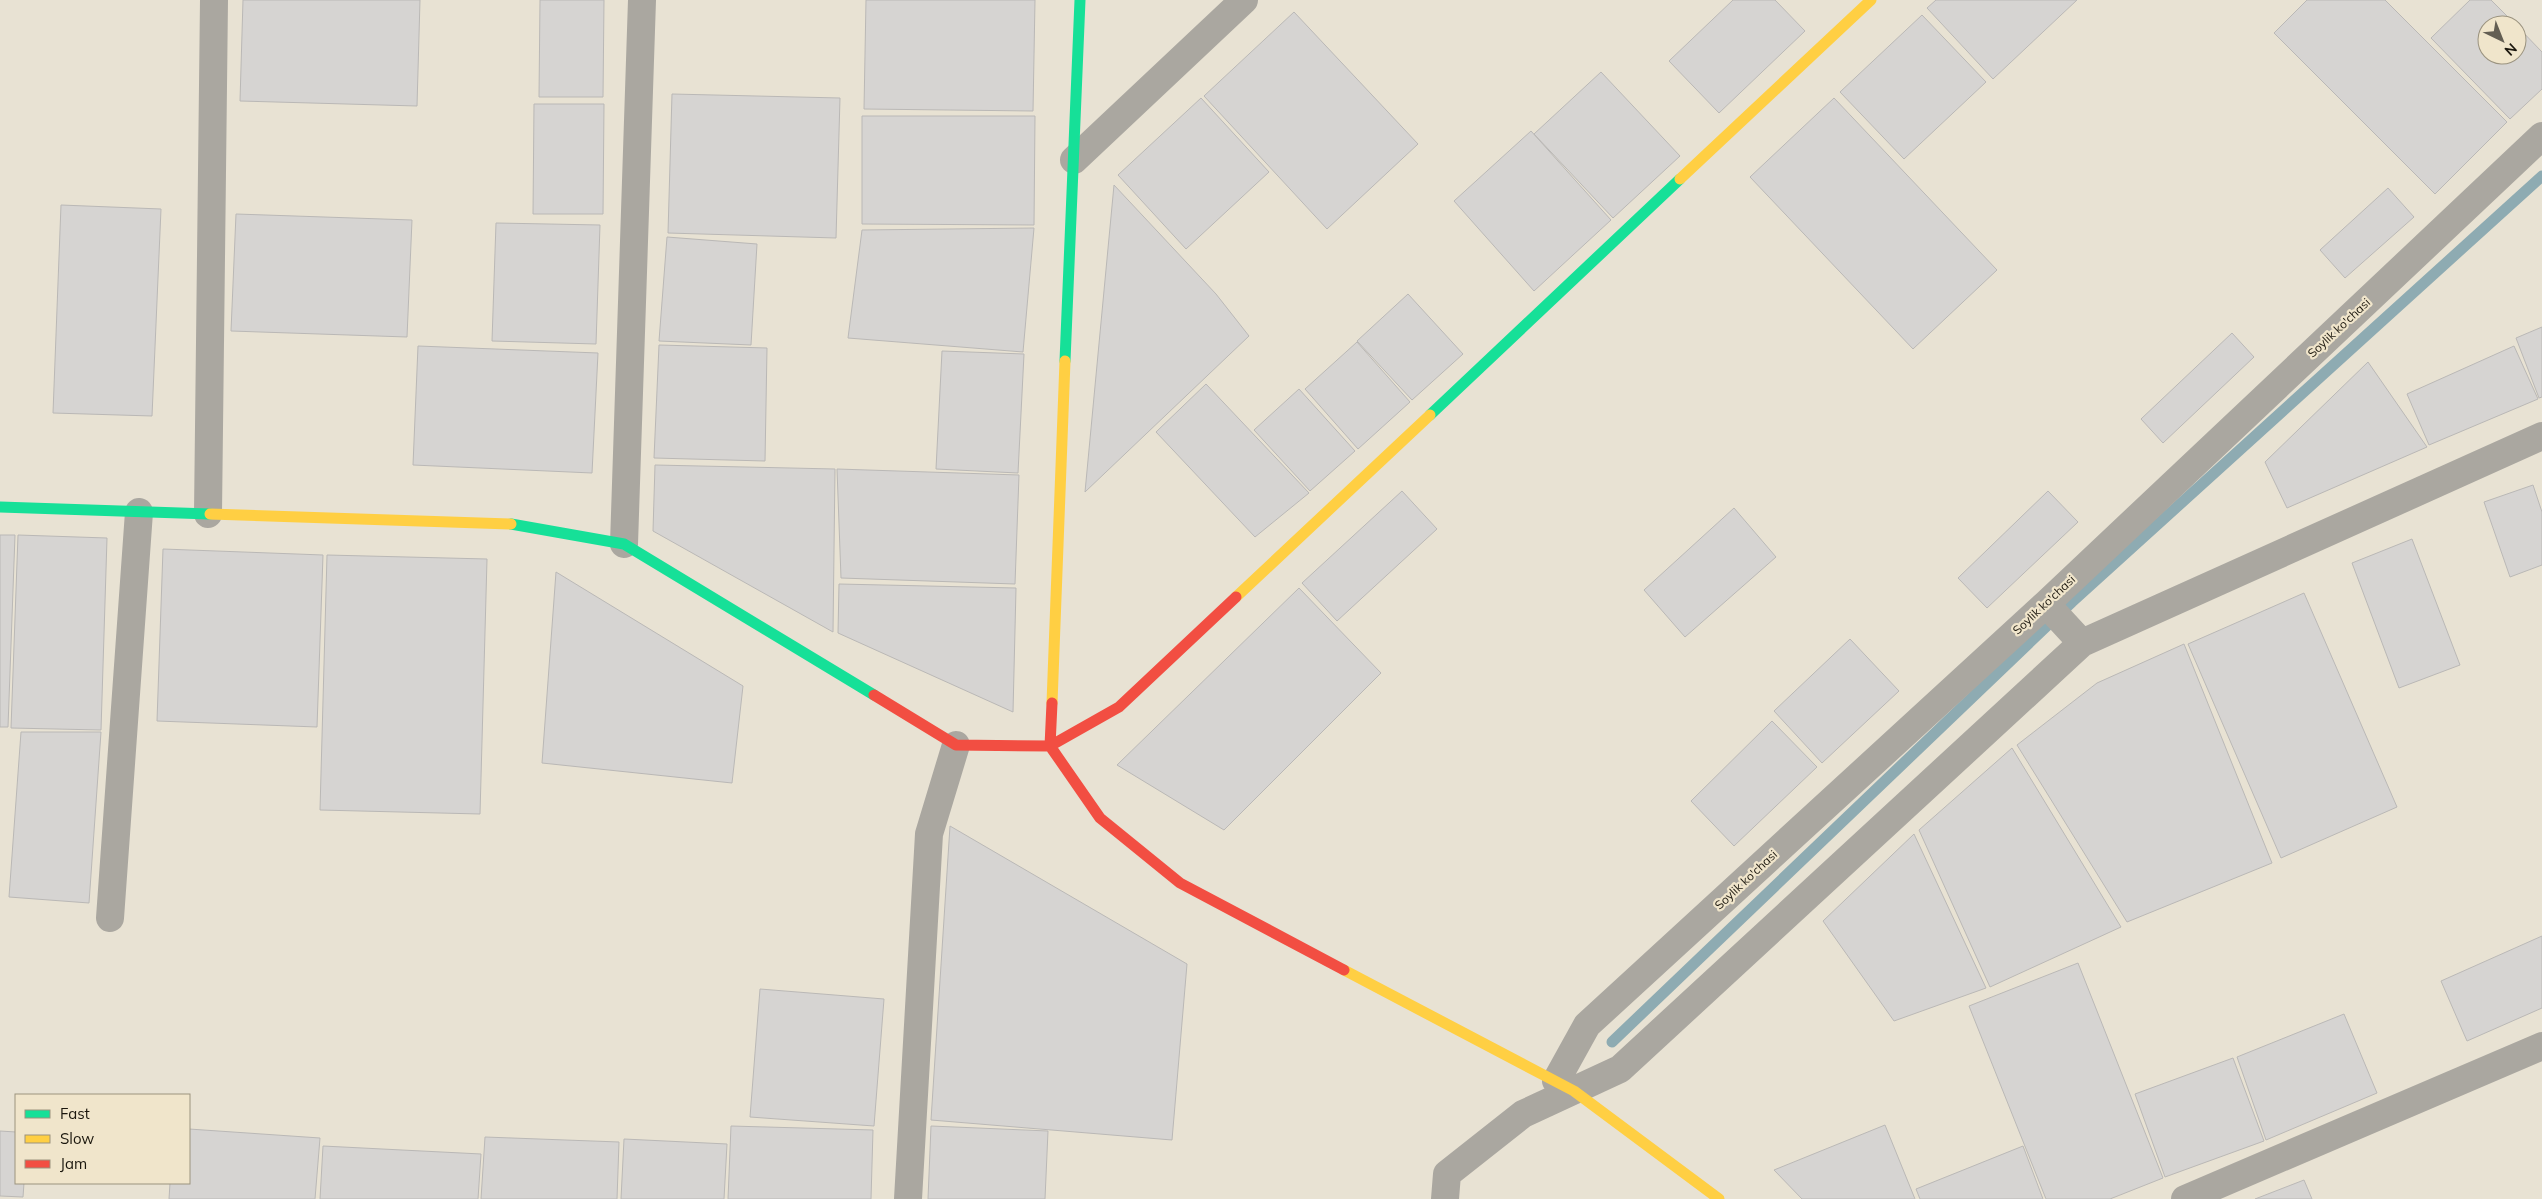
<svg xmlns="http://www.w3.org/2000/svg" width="2542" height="1199" font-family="Mulish,sans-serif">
  <rect width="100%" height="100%" fill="#e8e2d3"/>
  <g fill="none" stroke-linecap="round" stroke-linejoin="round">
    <!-- stream -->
    <path stroke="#8eabb2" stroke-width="11" d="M 1612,1042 L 2072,602 L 2542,176"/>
  </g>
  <!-- building -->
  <path fill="#d6d4d2" stroke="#bab8b6" d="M 243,0 L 420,0 L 417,106 L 240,101 Z
    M 540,0 L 604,0 L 603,97 L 539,97 Z
    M 866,0 L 1035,0 L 1033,111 L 864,109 Z
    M 1733,0 L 1775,0 L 1805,31 L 1719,113 L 1669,61 Z
    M 1936,0 L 2077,0 L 1993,79 L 1927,8 Z
    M 2307,0 L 2385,0 L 2507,122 L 2435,194 L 2274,33 Z
    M 2470,0 L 2491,0 L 2516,25 L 2487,25 L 2487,55 L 2517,55 L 2517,26 L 2542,52 L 2542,89 L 2510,119 L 2431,38 Z
    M 1294,12 L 1418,144 L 1327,229 L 1204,96 Z
    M 1922,15 L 1986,82 L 1904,159 L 1840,92 Z
    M 1601,72 L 1680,156 L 1613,218 L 1534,134 Z
    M 672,94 L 840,98 L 836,238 L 668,233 Z
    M 1201,98 L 1269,172 L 1186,249 L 1118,175 Z
    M 1834,98 L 1997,270 L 1913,349 L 1750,177 Z
    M 534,104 L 604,104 L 603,214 L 533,214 Z
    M 862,116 L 1035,116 L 1034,225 L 862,224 Z
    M 1531,131 L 1611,220 L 1534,291 L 1454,201 Z
    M 1114,185 L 1216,294 L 1249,336 L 1085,492 Z
    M 2388,188 L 2414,217 L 2345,278 L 2320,250 Z
    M 61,205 L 161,209 L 152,416 L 53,413 Z
    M 236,214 L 412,220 L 407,337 L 231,331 Z
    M 496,223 L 600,225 L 596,344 L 492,341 Z
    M 1034,228 L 1023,352 L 848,338 L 862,230 Z
    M 667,237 L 757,244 L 751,345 L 659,341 Z
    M 1408,294 L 1463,354 L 1412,400 L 1357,341 Z
    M 2542,327 L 2542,397 L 2539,398 L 2516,338 Z
    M 2232,333 L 2254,357 L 2163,443 L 2141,419 Z
    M 1357,342 L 1410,402 L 1358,449 L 1305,389 Z
    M 659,345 L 767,348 L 765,461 L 654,458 Z
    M 418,346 L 598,353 L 592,473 L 413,465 Z
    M 2514,346 L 2538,399 L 2429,445 L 2407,394 Z
    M 942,351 L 1024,354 L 1018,473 L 936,469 Z
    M 2368,362 L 2427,447 L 2287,508 L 2265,462 Z
    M 1206,384 L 1309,493 L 1255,537 L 1156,432 Z
    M 1299,389 L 1355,451 L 1310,491 L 1254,430 Z
    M 655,465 L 835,469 L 833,632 L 653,531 Z
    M 837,469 L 1019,475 L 1015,584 L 841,578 Z
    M 2533,485 L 2542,512 L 2542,565 L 2510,577 L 2484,502 Z
    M 1402,491 L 1437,529 L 1337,621 L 1302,583 Z
    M 2048,491 L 2078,522 L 1987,608 L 1958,578 Z
    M 1734,508 L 1776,557 L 1685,637 L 1644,590 Z
    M 0,535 L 15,535 L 8,727 L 0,727 Z
    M 18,535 L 107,538 L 101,730 L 11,728 Z
    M 2412,539 L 2460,665 L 2399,688 L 2352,563 Z
    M 163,549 L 323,555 L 317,727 L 157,721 Z
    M 327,555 L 487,559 L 480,814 L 320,810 Z
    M 556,572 L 743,686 L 732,783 L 542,763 Z
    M 839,584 L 1016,588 L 1013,712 L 838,633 Z
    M 1299,588 L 1381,673 L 1224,830 L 1117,765 Z
    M 2304,593 L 2397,807 L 2281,858 L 2188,644 Z
    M 1850,639 L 1899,691 L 1822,763 L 1774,711 Z
    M 2184,644 L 2272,863 L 2127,922 L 2017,745 L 2097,683 Z
    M 1772,721 L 1817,767 L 1734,846 L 1691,801 Z
    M 21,732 L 101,732 L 89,903 L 9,897 Z
    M 2012,748 L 2121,927 L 1990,987 L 1919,830 Z
    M 950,826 L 1187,964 L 1172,1140 L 931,1120 Z
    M 1914,834 L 1986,988 L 1894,1021 L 1823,921 Z
    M 2542,936 L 2542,1008 L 2467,1041 L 2441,981 Z
    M 2078,963 L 2163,1178 L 2110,1199 L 2046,1199 L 1969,1006 Z
    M 760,989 L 884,999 L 874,1126 L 750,1117 Z
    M 2344,1014 L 2377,1093 L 2266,1140 L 2237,1057 Z
    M 2233,1058 L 2264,1141 L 2165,1177 L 2135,1094 Z
    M 1885,1125 L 1915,1199 L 1802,1199 L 1774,1170 Z
    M 731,1126 L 873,1130 L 871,1199 L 728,1199 Z
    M 931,1126 L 1048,1131 L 1045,1199 L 928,1199 Z
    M 189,1129 L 320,1138 L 315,1199 L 169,1199 L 170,1183 L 189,1183 Z
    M 0,1131 L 16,1132 L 16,1183 L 24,1183 L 23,1197 L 0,1196 Z
    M 485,1137 L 619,1142 L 617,1199 L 481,1199 Z
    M 624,1139 L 727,1144 L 724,1199 L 621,1199 Z
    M 323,1146 L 481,1154 L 478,1199 L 320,1199 Z
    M 2023,1146 L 2043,1199 L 1920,1199 L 1916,1189 Z
    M 2304,1180 L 2312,1199 L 2255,1199 Z"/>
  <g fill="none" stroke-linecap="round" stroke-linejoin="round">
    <!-- street -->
    <path stroke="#aaa7a0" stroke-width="28" d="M 1074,160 L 1244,0
      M 208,514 L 214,0
      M 624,544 L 642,0
      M 2046,604 L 2082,643
      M 110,918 L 139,512
      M 1556,1081 L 1587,1025 L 2046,604 L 2542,136
      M 908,1199 L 929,834 L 956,745
      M 1445,1199 L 1447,1174 L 1523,1114 L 1620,1069 L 2082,643 L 2542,436
      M 2185,1199 L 2542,1046"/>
    <!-- fast -->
    <path stroke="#16e098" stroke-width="11" d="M 1065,361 L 1080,0
      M 1430,415 L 1680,179
      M 0,507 L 210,514
      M 511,524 L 624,544 L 874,695"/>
    <!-- slow -->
    <path stroke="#ffcf43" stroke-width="11" d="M 1680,179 L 1871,0
      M 210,514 L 511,524
      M 1236,597 L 1430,415
      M 1052,703 L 1065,361
      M 1344,970 L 1574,1091 L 1719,1199"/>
    <!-- jam -->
    <path stroke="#f24e42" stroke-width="11" d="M 874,695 L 956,745 L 1050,746 L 1119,707 L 1236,597
      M 1052,703 L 1050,746 L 1100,818 L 1180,883 L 1344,970"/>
  </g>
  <g text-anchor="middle" stroke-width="4.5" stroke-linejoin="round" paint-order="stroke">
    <!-- street labels -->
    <g font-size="12" fill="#1b170e" stroke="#f0e5cb">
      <text transform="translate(2339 328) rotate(-43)" y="4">Soylik ko'chasi</text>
      <text transform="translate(2044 605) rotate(-43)" y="4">Soylik ko'chasi</text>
      <text transform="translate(1746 880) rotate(-43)" y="4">Soylik ko'chasi</text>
    </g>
  </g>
  <!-- legend -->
  <rect x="15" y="1094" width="175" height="90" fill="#f0e5cb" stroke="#9b937f"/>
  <rect x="25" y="1110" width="25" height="8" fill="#16e098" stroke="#9b937f"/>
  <text x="60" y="1119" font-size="15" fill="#1b170e">Fast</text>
  <rect x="25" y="1135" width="25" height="8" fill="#ffcf43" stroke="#9b937f"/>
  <text x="60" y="1144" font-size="15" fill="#1b170e">Slow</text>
  <rect x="25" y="1160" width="25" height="8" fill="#f24e42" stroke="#9b937f"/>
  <text x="60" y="1169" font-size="15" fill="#1b170e">Jam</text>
  <!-- north arrow -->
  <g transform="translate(2502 40) rotate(137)"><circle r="24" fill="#f0e5cb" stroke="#9b937f"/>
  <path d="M0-4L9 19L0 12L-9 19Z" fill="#635e53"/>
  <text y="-8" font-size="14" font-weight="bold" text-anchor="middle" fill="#1b170e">N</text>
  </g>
</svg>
